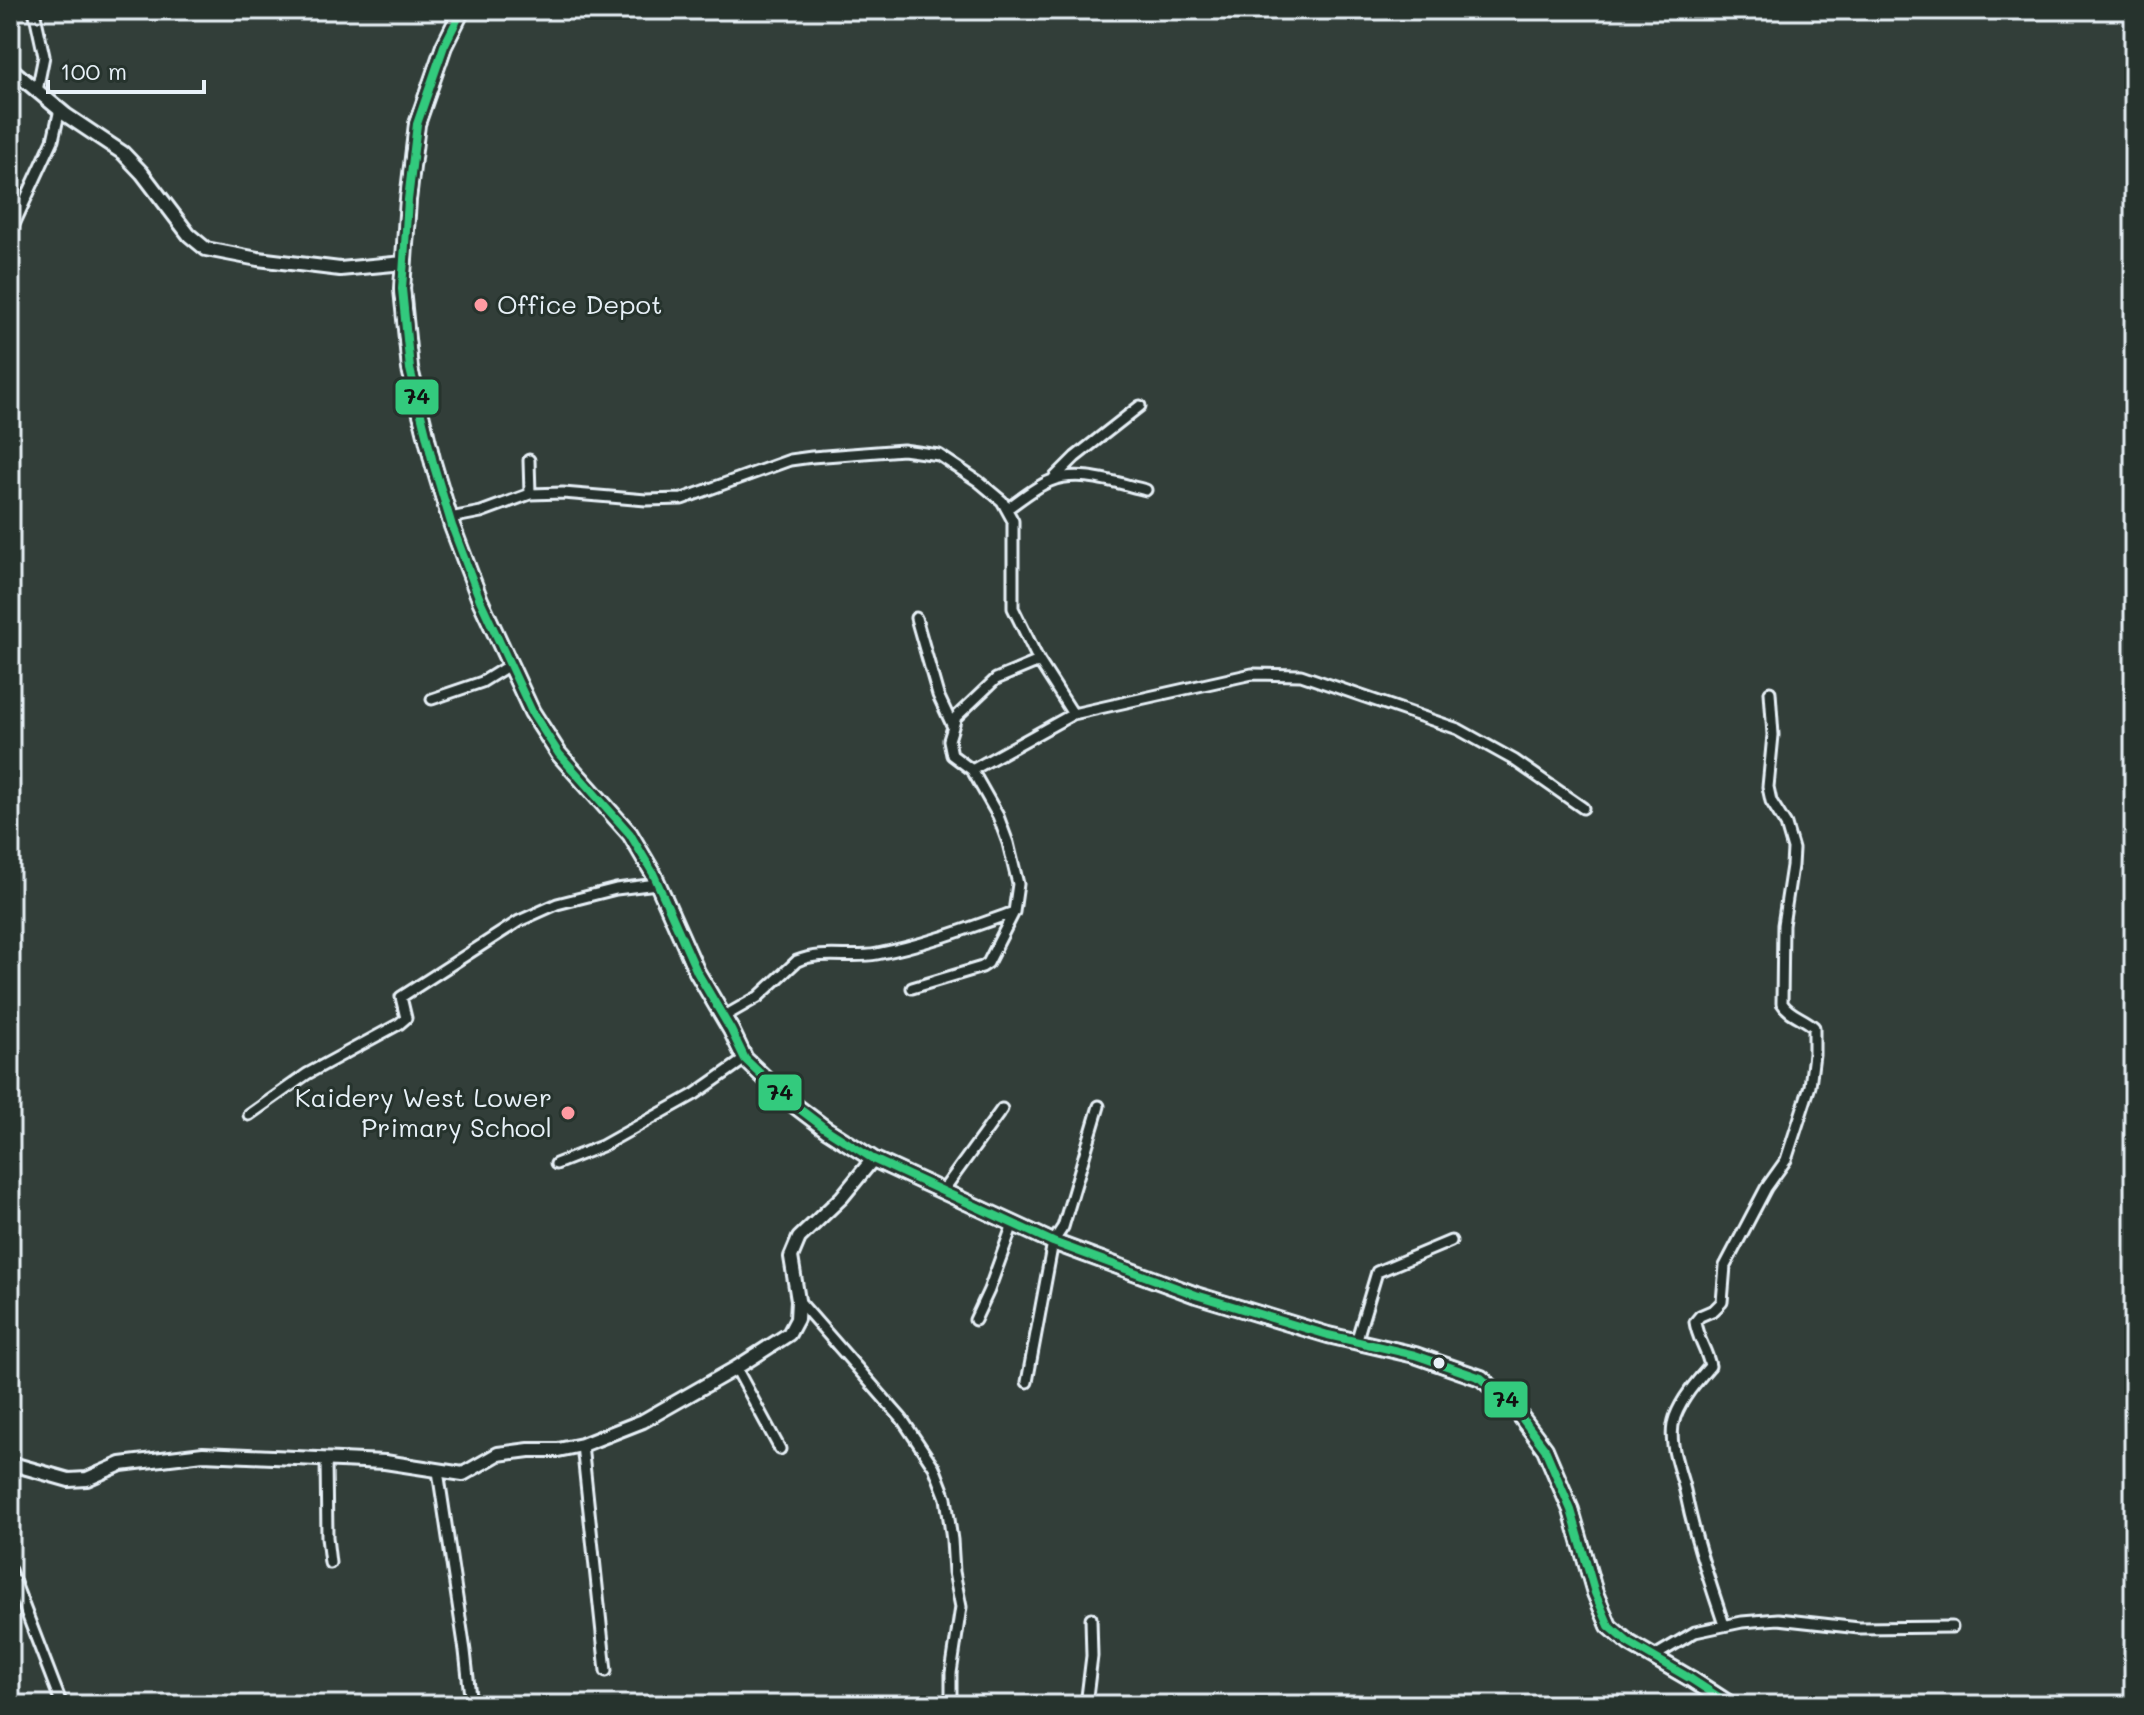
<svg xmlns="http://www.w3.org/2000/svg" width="2144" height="1715" font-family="Mali,sans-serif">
  <rect width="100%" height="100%" fill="#323e39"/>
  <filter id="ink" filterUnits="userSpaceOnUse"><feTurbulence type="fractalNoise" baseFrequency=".0125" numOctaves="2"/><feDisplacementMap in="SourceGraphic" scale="16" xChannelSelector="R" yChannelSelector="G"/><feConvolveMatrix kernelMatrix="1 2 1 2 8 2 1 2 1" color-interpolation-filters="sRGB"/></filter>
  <g filter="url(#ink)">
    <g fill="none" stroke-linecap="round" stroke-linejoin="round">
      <defs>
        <path id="minor" d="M 34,10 L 44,56 L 37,91
          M 10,233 L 53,140 L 60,109
          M 529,460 L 530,494
          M 1054,478 L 1075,457 L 1140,406
          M 1007,509 C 1020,500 1035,487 1050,481 C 1080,469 1116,483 1146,490
          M 450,518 L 481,512 L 530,494 L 563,493 L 646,500 L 682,499 L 790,460 L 812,457 L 903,450 L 939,455 L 978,481 L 1002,501 L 1013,521 L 1013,608 L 1039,661 L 996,679 L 956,717 L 949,740 L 952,755 L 972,770 L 998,816 L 1008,843 L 1018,884 L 1014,912 L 988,963 L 982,967 L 912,988
          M 916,618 L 938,695 L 953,727
          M 1039,661 L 1073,714
          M 432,699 L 482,682 L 511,664
          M 972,770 L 1073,714 L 1252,674 L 1301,675 L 1458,729 L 1514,760 L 1583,808
          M 723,1017 L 758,997 L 797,961 C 823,950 850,959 877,954 C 924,945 969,928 1014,912
          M 249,1115 L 307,1074 L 399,1024 L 406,1018 L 401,997 L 519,921 L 557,904 L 616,889 L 657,884
          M 556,1164 L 602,1146 L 695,1094 L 745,1059
          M 942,1192 L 1002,1109
          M 798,1300 L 902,1419 L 934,1467 L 946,1498 L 952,1540 L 954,1572 L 961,1607 L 951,1673 L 951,1705
          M 975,1320 L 989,1290 L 1013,1224
          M 1356,1342 L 1377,1272 L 1451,1241
          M 736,1368 L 780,1449
          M 1027,1382 L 1053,1242 L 1063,1227 L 1099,1106
          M 582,1445 L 606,1671
          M 326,1460 L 327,1537 L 330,1563
          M 438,1471 L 465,1651 L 471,1705
          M 10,1570 L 62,1705
          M 1724,1625 C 1710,1582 1695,1540 1686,1495 C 1681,1470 1666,1443 1675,1417 C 1682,1398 1697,1381 1710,1366 C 1707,1350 1697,1338 1695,1322 L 1700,1316 L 1714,1310 L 1722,1302 L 1725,1266 L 1766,1188 L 1786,1160 L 1810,1086 L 1814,1054 L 1814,1027 C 1803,1017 1789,1015 1782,1003 L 1783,925 L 1792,866 L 1793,849 L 1786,825 L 1771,801 L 1768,787 L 1773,735 L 1770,692
          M 1653,1657 L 1695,1632 L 1742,1622 L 1778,1619 L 1859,1628 L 1952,1627
          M 1086,1705 L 1092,1656 L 1091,1618"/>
        <path id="tertiary" d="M 10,68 L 66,115 L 123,153 L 142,173 L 189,235 L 206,249 L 258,259 L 340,269 L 404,263
          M 10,1466 L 16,1465 L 69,1480 L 87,1479 L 121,1464 L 203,1454 L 385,1462 L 463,1474 L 498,1454 L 529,1450 L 558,1450 L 582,1445 L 643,1421 L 736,1368 L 789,1334 L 797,1319 L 798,1300 L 791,1257 L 799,1238 L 842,1197 L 873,1159"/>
        <path id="secondary" d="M 462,10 L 444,46 L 417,124 L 408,200 L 402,289 L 410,369 L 433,463 L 452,526 L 480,600 L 532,712 L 559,754 L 630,834 L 653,873 L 697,972 L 731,1030 L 745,1059 L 789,1101 L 826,1129 L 873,1159 L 1053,1242 L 1196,1295 L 1328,1335 L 1415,1355 L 1481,1378 L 1513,1406 L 1545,1449 L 1571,1510 L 1595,1593 L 1609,1626 L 1629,1643 L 1691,1679 L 1731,1705"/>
      </defs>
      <!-- minor casing -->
      <use href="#minor" stroke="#e8f1f8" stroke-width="15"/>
      <!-- tertiary casing -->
      <use href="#tertiary" stroke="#e8f1f8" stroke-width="18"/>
      <!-- secondary casing -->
      <use href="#secondary" stroke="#e8f1f8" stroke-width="20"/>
      <!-- minor -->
      <use href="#minor" stroke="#26332d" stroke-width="9"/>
      <!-- tertiary -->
      <use href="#tertiary" stroke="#26332d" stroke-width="12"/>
      <!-- secondary -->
      <use href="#secondary" stroke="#26332d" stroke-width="14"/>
      <defs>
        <path id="bus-1" d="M 462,10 L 444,46 L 417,124 L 408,200 L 402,289 L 410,369 L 433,463 L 452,526 L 480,600 L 532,712 L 559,754 L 630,834 L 653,873 L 697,972 L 731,1030 L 745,1059 L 789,1101 L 826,1129 L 873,1159 L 1053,1242 L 1196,1295 L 1328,1335 L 1415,1355 L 1481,1378 L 1513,1406 L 1545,1449 L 1571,1510 L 1595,1593 L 1609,1626 L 1629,1643 L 1691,1679 L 1731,1705"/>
      </defs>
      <!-- bus-1 casing -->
      <use href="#bus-1" stroke="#26332d" stroke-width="14"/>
      <!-- bus-1 -->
      <use href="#bus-1" stroke="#33ca7d" stroke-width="8"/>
    </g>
  </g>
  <!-- markers -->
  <g fill="#ff9aa2" stroke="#26332d" stroke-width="3">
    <circle cx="481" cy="305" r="8"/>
    <circle cx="568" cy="1113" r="8"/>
  </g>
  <circle fill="#e8f1f8" stroke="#26332d" stroke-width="3" cx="1439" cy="1363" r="7"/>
  <g text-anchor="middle" stroke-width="6" stroke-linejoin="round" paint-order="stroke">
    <!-- poi labels -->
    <g font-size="26" fill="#e8f1f8" stroke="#26332d" text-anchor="start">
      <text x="497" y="314">Office Depot</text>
      <text x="552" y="1107" text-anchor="end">Kaidery West Lower<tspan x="552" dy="30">Primary School</tspan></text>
    </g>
  </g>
  <g stroke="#26332d" stroke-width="3">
    <rect x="394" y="378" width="46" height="38" rx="8" fill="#33ca7d"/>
    <rect x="757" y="1073" width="46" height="39" rx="8" fill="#33ca7d"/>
    <rect x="1483" y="1380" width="46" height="39" rx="8" fill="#33ca7d"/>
  </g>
  <g font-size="22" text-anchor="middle" font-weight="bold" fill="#111">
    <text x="417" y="404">74</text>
    <text x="780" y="1100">74</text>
    <text x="1506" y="1407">74</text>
  </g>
  <!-- margin -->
  <rect width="2144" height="1715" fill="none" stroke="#26332d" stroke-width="40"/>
  <rect x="20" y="20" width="2104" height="1675" fill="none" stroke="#e8f1f8" stroke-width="3" filter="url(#ink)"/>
  <!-- scale -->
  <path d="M48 80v12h156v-12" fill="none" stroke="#e8f1f8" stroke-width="4"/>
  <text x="60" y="80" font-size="24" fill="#e8f1f8" stroke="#26332d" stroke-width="6" paint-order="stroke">100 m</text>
</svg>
